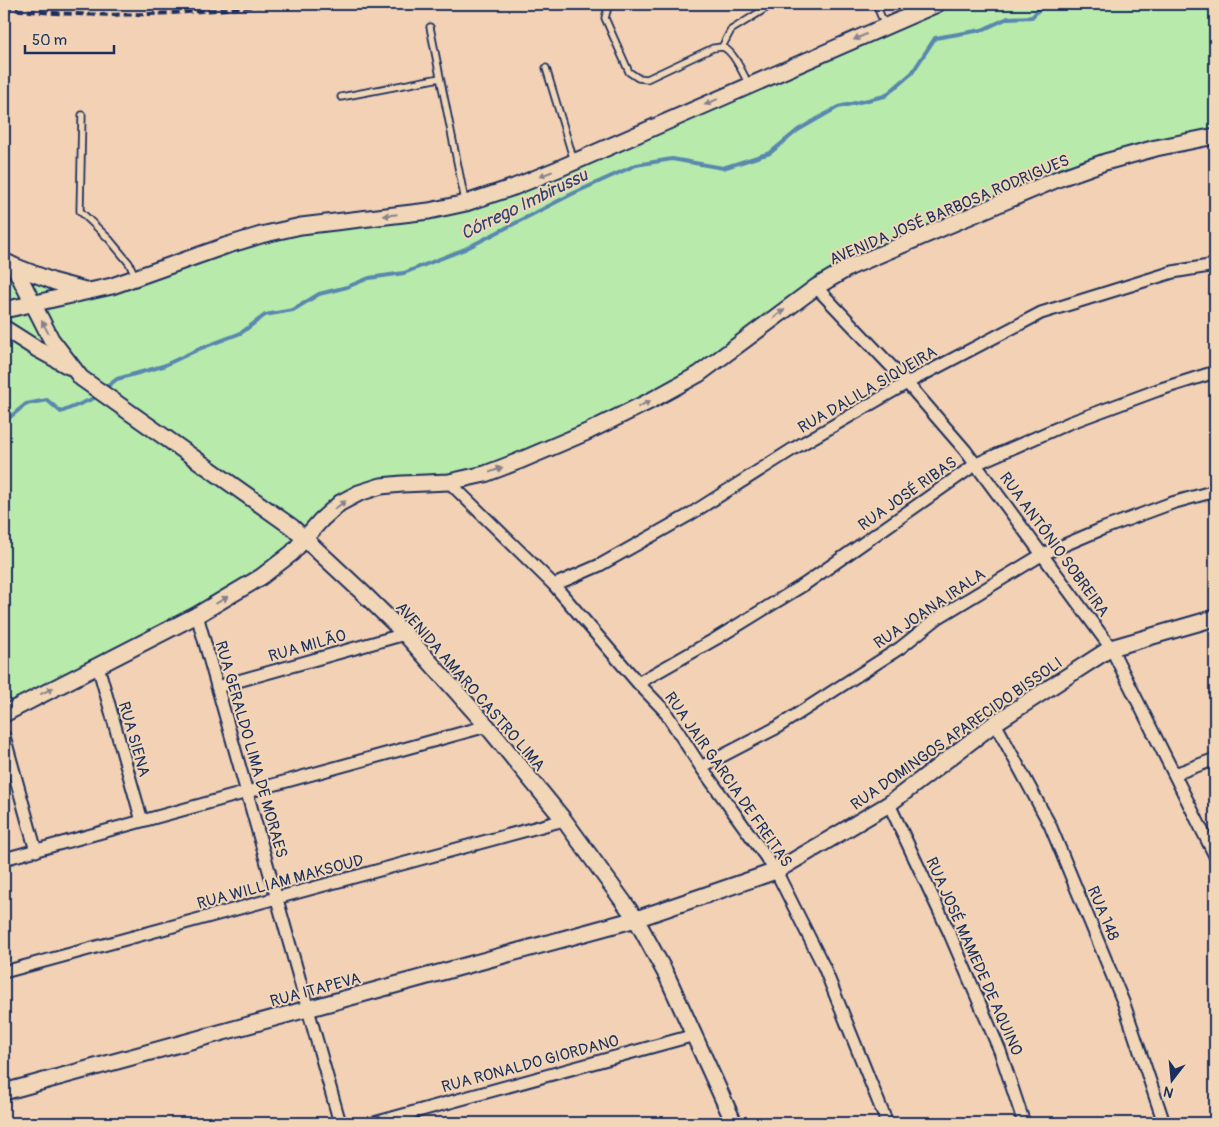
<svg xmlns="http://www.w3.org/2000/svg" width="1219" height="1127" font-family="Pangolin,sans-serif">
  <rect width="100%" height="100%" fill="#f2d1b5"/>
  <filter id="ink" filterUnits="userSpaceOnUse"><feTurbulence type="fractalNoise" baseFrequency=".02" numOctaves="2"/><feDisplacementMap in="SourceGraphic" scale="10" xChannelSelector="R" yChannelSelector="G"/><feConvolveMatrix kernelMatrix="1 2 1 2 8 2 1 2 1" color-interpolation-filters="sRGB"/></filter>
  <g filter="url(#ink)">
    <!-- green -->
    <path fill="#b8eaab" stroke="#6a8c84" d="M 933,4 L 1215,4 L 1215,133 L 1162,144 L 856,263 L 705,369 L 492,470 L 365,488 L 309,532 L 4,325 L 4,269 L 95,287 L 231,242 L 472,199 Z
      M 4,339 L 71,375 L 301,541 L 259,577 L 4,709 Z"/>
    <g fill="none" stroke-linecap="round" stroke-linejoin="round">
      <!-- stream -->
      <path stroke="#5988ae" stroke-width="4" d="M 104,389 L 117,379 L 163,366 L 199,349 L 241,333 L 265,315 L 293,310 L 319,294 L 347,287 L 369,278 L 404,273 L 465,249 L 572,194 L 636,165 L 672,159 L 723,168 L 770,153 L 798,130 L 838,107 L 885,96 L 912,73 L 935,38 L 982,30 L 1008,18 L 1032,17 L 1044,4
        M 4,422 L 26,404 L 47,400 L 61,412 L 92,399 L 99,394"/>
      <defs>
        <path id="lane" d="M 609,4 L 605,18 L 629,72 L 638,78 L 647,79 L 713,48 C 716,48 719,47 721,47 C 733,48 744,76 749,85
          M 876,4 L 885,26
          M 430,27 L 465,201
          M 722,47 L 731,30 L 773,4
          M 546,68 L 574,161
          M 341,97 L 440,78
          M 82,115 L 80,211 L 109,239 L 129,263 L 135,276"/>
        <path id="street" d="M 816,287 L 907,383 L 965,450 L 1111,648 L 1215,856
          M 449,482 L 554,585 L 638,683 L 664,710 L 701,767 L 776,871 L 824,967 L 887,1123
          M 554,585 L 600,565 L 689,515 L 793,449 L 907,383 L 1041,313 L 1173,272 L 1215,265
          M 197,615 L 340,1123
          M 98,666 L 142,821
          M 638,683 L 717,638 L 805,584 L 976,464 L 1069,423 L 1158,390 L 1215,372
          M 217,687 L 405,634
          M 995,723 L 1050,825 L 1124,1004 L 1164,1123
          M 4,736 L 36,851
          M 701,767 L 776,728 L 900,648 L 939,617 L 1043,554 L 1102,529 L 1172,503 L 1215,491
          M 1175,774 L 1215,759
          M 889,804 L 950,934 L 1000,1051 L 1024,1123
          M 4,859 L 487,726
          M 4,972 L 564,820
          M 374,1123 L 695,1035"/>
        <path id="secondary" d="M 4,261 L 14,266 L 51,339 L 81,378 L 292,527 L 364,594 L 405,634 L 487,726 L 564,820 L 636,919 L 667,976 L 734,1123
          M 14,266 L 55,282 L 85,290
          M 4,310 L 112,286 L 225,246 L 261,235 L 301,226 L 429,211 L 466,203 L 514,187 L 558,169 L 937,4
          M 4,328 L 37,349 L 68,366
          M 4,714 L 197,615 L 261,577 L 292,553 L 321,520 L 340,503 L 359,493 L 381,486 L 402,484 L 449,482 L 485,474 L 519,461 L 587,432 L 650,401 L 699,374 L 816,287 L 850,267 L 1060,178 L 1105,162 L 1156,148 L 1215,136
          M 4,1092 L 636,919 L 776,871 L 889,804 L 995,723 L 1111,648 L 1215,618"/>
      </defs>
      <!-- lane casing -->
      <use href="#lane" stroke="#1b2f5e" stroke-width="9"/>
      <!-- street casing -->
      <use href="#street" stroke="#1b2f5e" stroke-width="15"/>
      <!-- secondary casing -->
      <use href="#secondary" stroke="#1b2f5e" stroke-width="19"/>
      <!-- lane -->
      <use href="#lane" stroke="#f1d6b8" stroke-width="5.5"/>
      <!-- street -->
      <use href="#street" stroke="#f1d6b8" stroke-width="11"/>
      <!-- secondary -->
      <use href="#secondary" stroke="#f1d6b8" stroke-width="15"/>
      <!-- rail -->
      <path stroke="#1b2f5e" stroke-width="4" stroke-dasharray="8 4" stroke-linecap="butt" d="M 4,8 C 94,20 186,14 275,4"/>
    </g>
    <!-- one-way arrows -->
    <defs><path id="oneway-solid" d="M-6-.8H1V-3.2L6.5 0L1 3.2V.8H-6Z" transform="scale(1.25)"/></defs>
    <g fill="#86828b">
      <use href="#oneway-solid" transform="translate(860 37) rotate(156)"/>
      <use href="#oneway-solid" transform="translate(711 102) rotate(157)"/>
      <use href="#oneway-solid" transform="translate(546 174) rotate(158)"/>
      <use href="#oneway-solid" transform="translate(390 215) rotate(174)"/>
      <use href="#oneway-solid" transform="translate(779 314) rotate(-37)"/>
      <use href="#oneway-solid" transform="translate(45 327) rotate(-118)"/>
      <use href="#oneway-solid" transform="translate(644 404) rotate(-27)"/>
      <use href="#oneway-solid" transform="translate(496 470) rotate(-21)"/>
      <use href="#oneway-solid" transform="translate(340 505) rotate(-36)"/>
      <use href="#oneway-solid" transform="translate(222 600) rotate(-31)"/>
      <use href="#oneway-solid" transform="translate(47 691) rotate(-27)"/>
    </g>
  </g>
  <g text-anchor="middle" stroke-width="4" stroke-linejoin="round" paint-order="stroke">
    <!-- street labels -->
    <g font-size="16" fill="#1b2f5e" stroke="#f1d6b8">
      <text transform="translate(949 209) rotate(-23)" y="6">AVENIDA JOSÉ BARBOSA RODRIGUES</text>
      <text transform="translate(867 389) rotate(-30)" y="6">RUA DALILA SIQUEIRA</text>
      <text transform="translate(907 493) rotate(-35)" y="6">RUA JOSÉ RIBAS</text>
      <text transform="translate(1055 544) rotate(54)" y="6">RUA ANTÔNIO SOBREIRA</text>
      <text transform="translate(929 608) rotate(-34)" y="6">RUA JOANA IRALA</text>
      <text transform="translate(307 645) rotate(-16)" y="6">RUA MILÃO</text>
      <text transform="translate(471 686) rotate(49)" y="6">AVENIDA AMARO CASTRO LIMA</text>
      <text transform="translate(956 733) rotate(-35)" y="6">RUA DOMINGOS APARECIDO BISSOLI</text>
      <text transform="translate(135 739) rotate(74)" y="6">RUA SIENA</text>
      <text transform="translate(252 749) rotate(74)" y="6">RUA GERALDO LIMA DE MORAES</text>
      <text transform="translate(729 779) rotate(55)" y="6">RUA JAIR GARCIA DE FREITAS</text>
      <text transform="translate(280 881) rotate(-15)" y="6">RUA WILLIAM MAKSOUD</text>
      <text transform="translate(1104 913) rotate(67)" y="6">RUA 148</text>
      <text transform="translate(975 956) rotate(66)" y="6">RUA JOSÉ MAMEDE DE AQUINO</text>
      <text transform="translate(315 989) rotate(-15)" y="6">RUA ITAPEVA</text>
      <text transform="translate(530 1063) rotate(-15)" y="6">RUA RONALDO GIORDANO</text>
    </g>
    <!-- water labels -->
    <g font-size="18" font-style="italic" fill="#2b4572" stroke="#f1d6b8">
      <text transform="translate(524 204) rotate(-26)" y="6">Córrego Imbirussu</text>
    </g>
  </g>
  <!-- margin -->
  <rect width="1219" height="1127" fill="none" stroke="#f1d6b8" stroke-width="20"/>
  <rect x="10" y="10" width="1199" height="1107" fill="none" stroke="#1b2f5e" stroke-width="2" filter="url(#ink)"/>
  <!-- north arrow -->
  <g transform="translate(1172 1080) rotate(196)" stroke="#f1d6b8" stroke-width="4" paint-order="stroke">
  <path d="M0-4L9 19L0 12L-9 19Z" fill="#1b2f5e"/>
  <text y="-8" font-size="14" font-weight="bold" text-anchor="middle" fill="#1b2f5e">N</text>
  </g>
  <!-- scale -->
  <path d="M25 45v8h89v-8" fill="none" stroke="#1b2f5e" stroke-width="2.5"/>
  <text x="32" y="45" font-size="15" fill="#1b2f5e" stroke="#f1d6b8" stroke-width="4" paint-order="stroke">50 m</text>
</svg>
